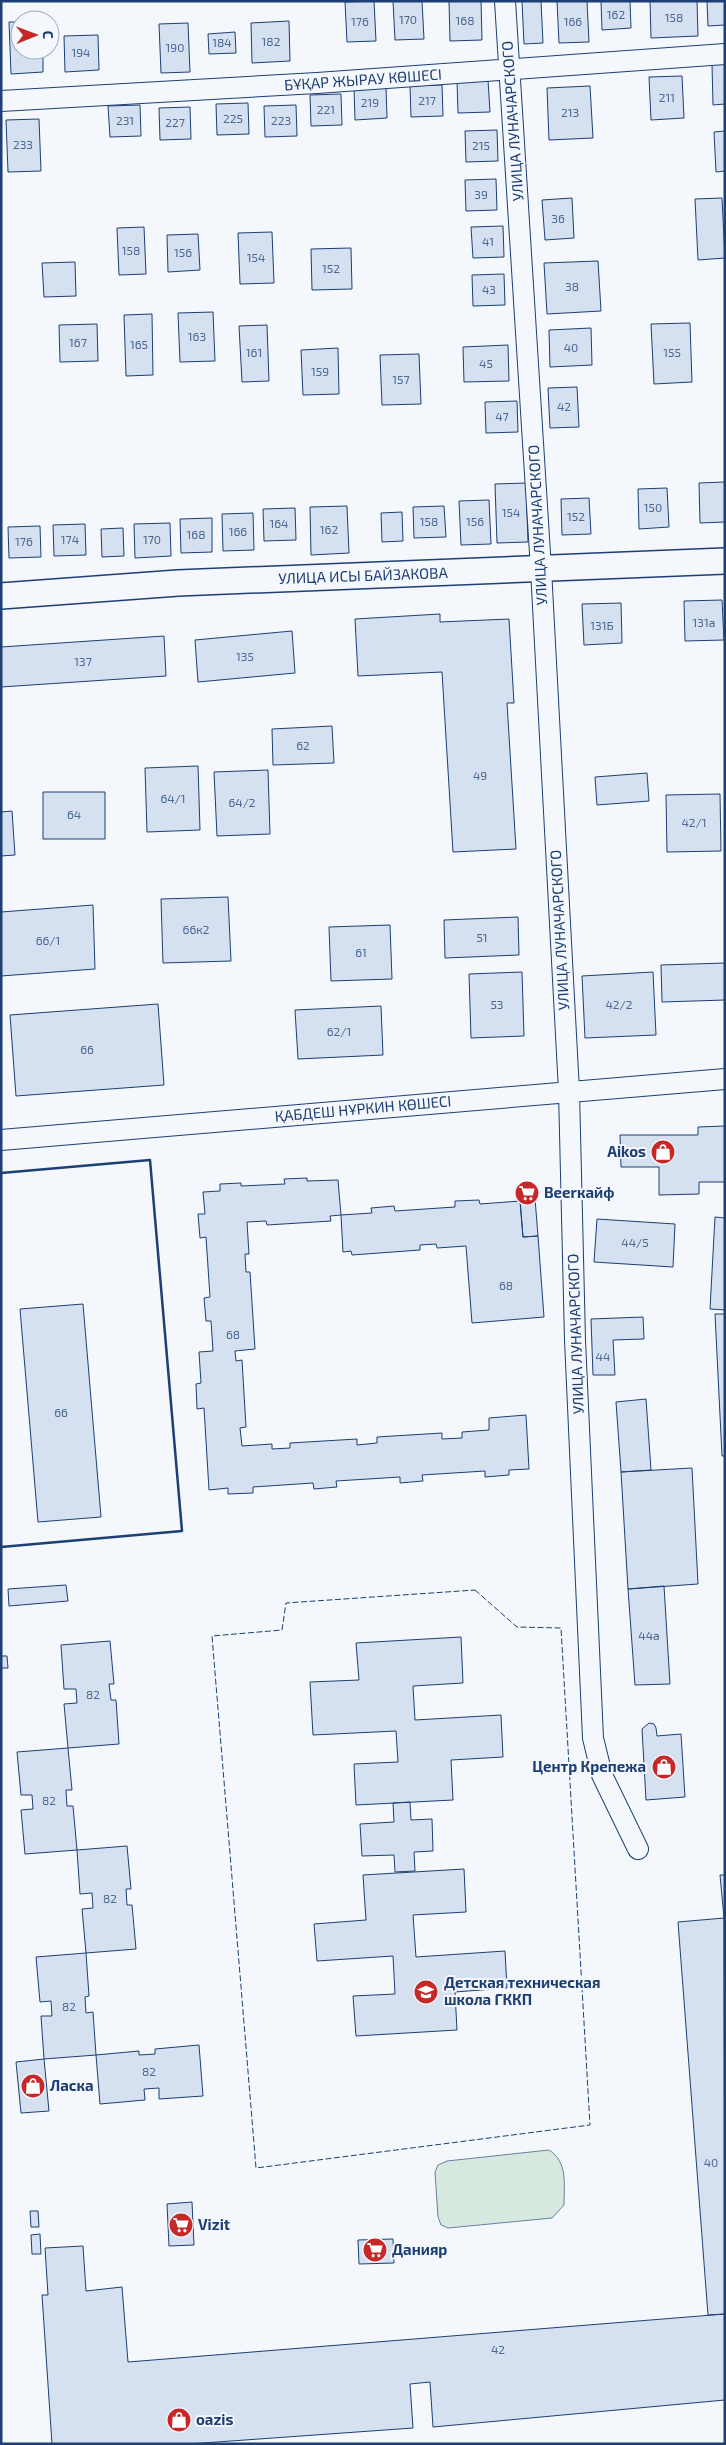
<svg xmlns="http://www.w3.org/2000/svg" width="726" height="2445" font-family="'Exo 2',sans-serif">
  <rect width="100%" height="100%" fill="#f4f7fb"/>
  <!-- green -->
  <path fill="#d7e8df" stroke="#687fa3" d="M 549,2150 C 568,2162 564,2184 564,2205 L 552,2218 L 448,2228 L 441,2225 L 438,2217 L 435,2172 L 438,2165 L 447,2161 Z"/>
  <!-- building -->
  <path fill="#d5e0f0" stroke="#1d3f73" d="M 374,1 L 376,41 L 347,42 L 345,2 Z
    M 393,1 L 422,1 L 424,39 L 395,40 Z
    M 449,1 L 481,1 L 482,40 L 450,41 Z
    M 522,1 L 541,1 L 543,43 L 524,44 Z
    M 557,1 L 587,1 L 589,42 L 559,43 Z
    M 601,1 L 630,1 L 631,28 L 602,30 Z
    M 650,1 L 697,1 L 698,36 L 651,38 Z
    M 707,1 L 725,1 L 725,25 L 708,26 Z
    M 289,21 L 290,61 L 252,63 L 251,23 Z
    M 9,22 L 20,22 L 20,50 L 43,50 L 43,72 L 11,74 Z
    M 188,23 L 190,72 L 161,73 L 159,24 Z
    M 235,32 L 236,53 L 209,54 L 208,34 Z
    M 98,35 L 99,70 L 65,72 L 64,36 Z
    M 712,64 L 725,64 L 725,104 L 713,105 Z
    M 682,76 L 684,118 L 651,120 L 649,77 Z
    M 488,80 L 490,112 L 458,113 L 457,81 Z
    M 442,85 L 443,116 L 411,117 L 410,86 Z
    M 590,86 L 593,138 L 549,140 L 547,88 Z
    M 386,87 L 387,118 L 355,120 L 354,88 Z
    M 341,94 L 342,125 L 311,126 L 310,95 Z
    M 248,103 L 249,134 L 217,135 L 216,104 Z
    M 140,105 L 141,136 L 110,137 L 108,106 Z
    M 296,105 L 297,136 L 265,137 L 264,106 Z
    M 190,107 L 191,139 L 160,140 L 159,108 Z
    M 39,119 L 41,171 L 8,172 L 6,120 Z
    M 497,130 L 498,161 L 466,162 L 465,131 Z
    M 725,131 L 725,171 L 716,172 L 714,132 Z
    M 496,179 L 497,210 L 466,211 L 465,180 Z
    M 572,198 L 574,238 L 545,240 L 542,200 Z
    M 722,198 L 725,258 L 698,260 L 695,199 Z
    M 503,226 L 504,257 L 473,258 L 471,227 Z
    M 144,227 L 146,274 L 119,275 L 117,228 Z
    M 272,232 L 274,283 L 240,284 L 238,233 Z
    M 198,234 L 200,270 L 168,272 L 167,235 Z
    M 351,248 L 352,289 L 312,290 L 311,249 Z
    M 598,261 L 601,311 L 547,314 L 544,263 Z
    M 75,262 L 76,296 L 44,297 L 42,263 Z
    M 504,274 L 505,305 L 473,306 L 472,275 Z
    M 213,312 L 215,361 L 180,362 L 178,313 Z
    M 152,314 L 153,375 L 126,376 L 124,315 Z
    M 690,323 L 692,382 L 654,384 L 651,324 Z
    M 97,324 L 98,361 L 60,362 L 59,325 Z
    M 267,325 L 269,381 L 242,382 L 239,326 Z
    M 591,328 L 592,365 L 550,367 L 549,330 Z
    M 508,345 L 509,381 L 464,382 L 463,347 Z
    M 338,348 L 339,394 L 303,395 L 301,350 Z
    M 419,354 L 421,404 L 382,405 L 380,355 Z
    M 577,387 L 579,427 L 550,428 L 548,388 Z
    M 517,401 L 518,432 L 486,433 L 485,402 Z
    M 725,482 L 725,522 L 700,523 L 699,483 Z
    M 526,483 L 528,542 L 497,543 L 495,484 Z
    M 667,488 L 669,527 L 639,529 L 638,489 Z
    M 589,498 L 591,534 L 562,535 L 561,499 Z
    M 489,500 L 491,544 L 461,545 L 459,501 Z
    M 347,506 L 349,553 L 311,555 L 310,507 Z
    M 444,506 L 446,537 L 414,538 L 413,507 Z
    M 295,508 L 296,540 L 264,541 L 263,509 Z
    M 402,512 L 403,541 L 382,542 L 381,513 Z
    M 253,513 L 254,550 L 223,551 L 222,514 Z
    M 212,518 L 212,552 L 181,553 L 180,519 Z
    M 170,523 L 171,556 L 135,558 L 134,524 Z
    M 85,524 L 86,555 L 54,556 L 53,525 Z
    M 40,526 L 41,557 L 9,558 L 8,527 Z
    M 123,528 L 124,556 L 102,557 L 101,529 Z
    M 722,600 L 724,640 L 685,641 L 684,601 Z
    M 621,603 L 622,643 L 584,645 L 582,604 Z
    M 440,614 L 440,622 L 509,619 L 514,703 L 507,703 L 516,849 L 453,852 L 442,672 L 358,676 L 355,619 Z
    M 292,631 L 295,673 L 198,682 L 195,640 Z
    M 164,636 L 166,676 L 1,687 L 1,647 Z
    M 332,726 L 334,763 L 273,765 L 272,729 Z
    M 198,766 L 200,830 L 147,832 L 145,768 Z
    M 268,770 L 270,834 L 217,836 L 214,772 Z
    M 647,773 L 649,801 L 597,805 L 595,777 Z
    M 43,792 L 105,792 L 105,839 L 43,839 Z
    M 720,794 L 721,851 L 667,852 L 666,795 Z
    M 12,811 L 15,855 L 1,856 L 1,812 Z
    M 228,897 L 231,961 L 163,963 L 161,899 Z
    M 93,905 L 95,969 L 1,976 L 1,912 Z
    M 518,917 L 519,955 L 445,958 L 444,920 Z
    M 390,925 L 392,979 L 331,981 L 329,927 Z
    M 725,963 L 725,1000 L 662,1002 L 661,965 Z
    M 522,972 L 524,1036 L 471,1038 L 469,974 Z
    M 653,972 L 656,1035 L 585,1038 L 582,976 Z
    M 158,1004 L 164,1085 L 16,1096 L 10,1015 Z
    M 381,1006 L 383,1055 L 298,1059 L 295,1010 Z
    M 725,1126 L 725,1182 L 699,1182 L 699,1194 L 659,1195 L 659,1167 L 621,1167 L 620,1135 L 698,1135 L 698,1127 Z
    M 307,1178 L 307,1181 L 338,1180 L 341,1215 L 330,1216 L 331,1221 L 267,1225 L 266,1221 L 247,1222 L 249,1254 L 245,1254 L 246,1272 L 250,1272 L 255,1349 L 235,1351 L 236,1361 L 242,1360 L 246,1427 L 240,1428 L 242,1446 L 272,1444 L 272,1449 L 290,1448 L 290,1443 L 357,1439 L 357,1445 L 377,1443 L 377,1437 L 442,1433 L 442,1439 L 462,1438 L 462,1432 L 489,1430 L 489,1418 L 526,1415 L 529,1469 L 509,1470 L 509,1475 L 485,1477 L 485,1471 L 422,1475 L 423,1481 L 400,1483 L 400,1477 L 336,1481 L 337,1487 L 314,1489 L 313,1483 L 253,1487 L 253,1493 L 228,1494 L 228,1488 L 209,1490 L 204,1408 L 197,1409 L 196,1384 L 201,1383 L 199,1352 L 213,1351 L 211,1321 L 206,1321 L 204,1298 L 210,1297 L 206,1237 L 200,1238 L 198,1214 L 205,1214 L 203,1192 L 220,1191 L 220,1184 L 241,1183 L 241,1186 L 285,1184 L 284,1179 Z
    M 534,1186 L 538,1236 L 523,1237 L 519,1187 Z
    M 479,1200 L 480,1204 L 520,1201 L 523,1237 L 538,1236 L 544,1317 L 472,1323 L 466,1246 L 437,1248 L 436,1244 L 420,1245 L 420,1250 L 352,1255 L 351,1251 L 343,1252 L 341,1215 L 372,1213 L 371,1208 L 394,1206 L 395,1211 L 455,1207 L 455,1201 Z
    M 715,1217 L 725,1218 L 725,1310 L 710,1309 Z
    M 597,1219 L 675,1224 L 673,1267 L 594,1262 Z
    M 83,1304 L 101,1517 L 38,1522 L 20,1309 Z
    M 715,1314 L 725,1314 L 725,1456 L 722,1456 Z
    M 643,1317 L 644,1339 L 613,1340 L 615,1375 L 593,1375 L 591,1319 Z
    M 646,1399 L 651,1470 L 621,1472 L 616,1402 Z
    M 692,1468 L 698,1584 L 628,1589 L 621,1472 Z
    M 66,1585 L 68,1601 L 9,1606 L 8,1589 Z
    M 664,1586 L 670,1684 L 635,1685 L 628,1589 Z
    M 461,1637 L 463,1683 L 413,1686 L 415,1720 L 501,1715 L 503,1757 L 451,1760 L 453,1800 L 356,1805 L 354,1764 L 398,1762 L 396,1731 L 313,1735 L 310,1682 L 359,1680 L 356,1643 Z
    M 110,1641 L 114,1684 L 109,1684 L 111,1700 L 116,1700 L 119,1744 L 68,1748 L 64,1704 L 77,1703 L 76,1689 L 64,1689 L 61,1645 Z
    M 1,1656 L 7,1656 L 8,1668 L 1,1668 Z
    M 649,1723 L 654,1724 L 656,1728 L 657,1736 L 681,1734 L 685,1797 L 646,1800 L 642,1729 Z
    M 68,1748 L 72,1790 L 66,1790 L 67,1806 L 73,1806 L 77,1850 L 25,1854 L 21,1810 L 33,1809 L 32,1795 L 21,1795 L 17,1752 Z
    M 410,1802 L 411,1820 L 432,1819 L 433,1851 L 414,1852 L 415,1871 L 395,1872 L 394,1855 L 362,1856 L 360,1824 L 394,1822 L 393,1803 Z
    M 127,1846 L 131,1889 L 126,1889 L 127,1905 L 132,1905 L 136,1949 L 86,1953 L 82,1909 L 93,1908 L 92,1893 L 80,1894 L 77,1850 Z
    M 464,1869 L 466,1912 L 413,1915 L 416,1957 L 505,1951 L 507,1988 L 455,1992 L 457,2030 L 356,2036 L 353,1996 L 395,1994 L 393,1956 L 317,1961 L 314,1924 L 366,1920 L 363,1875 Z
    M 720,1875 L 725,1875 L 725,1918 L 724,1918 Z
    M 724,1918 L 725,2314 L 708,2315 L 678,1922 Z
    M 86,1953 L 89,1996 L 85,1997 L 86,2013 L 93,2012 L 96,2055 L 44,2059 L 41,2016 L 52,2016 L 51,2001 L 40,2002 L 36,1957 Z
    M 199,2045 L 203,2096 L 159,2099 L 159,2088 L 144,2089 L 145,2100 L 100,2104 L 96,2055 L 139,2051 L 139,2055 L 155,2054 L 155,2049 Z
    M 44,2059 L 49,2111 L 21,2113 L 16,2062 Z
    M 192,2202 L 194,2245 L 169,2246 L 167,2204 Z
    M 30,2211 L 38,2211 L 39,2227 L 31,2227 Z
    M 40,2234 L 41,2254 L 32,2254 L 31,2235 Z
    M 393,2239 L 394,2263 L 359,2264 L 358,2240 Z
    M 83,2246 L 86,2291 L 122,2287 L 128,2362 L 725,2314 L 725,2400 L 433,2427 L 430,2382 L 410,2384 L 413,2428 L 189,2444 L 52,2444 L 42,2295 L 48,2295 L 45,2248 Z"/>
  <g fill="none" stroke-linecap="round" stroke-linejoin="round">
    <defs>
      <path id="minor" d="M 505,1 L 541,569 L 569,1091 L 575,1340 L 593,1738 L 602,1775 L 638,1849
        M 1,101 L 317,83 L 725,54
        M 1,1140 L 725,1079"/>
      <path id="tertiary" d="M 1,596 L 178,583 L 725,561"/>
    </defs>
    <!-- minor casing -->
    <use href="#minor" stroke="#1d3f73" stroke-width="22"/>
    <!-- tertiary casing -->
    <use href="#tertiary" stroke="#1d3f73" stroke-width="28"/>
    <!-- minor -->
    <use href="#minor" stroke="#f4f7fb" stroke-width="20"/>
    <!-- tertiary -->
    <use href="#tertiary" stroke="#f4f7fb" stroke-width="25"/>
    <!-- fence -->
    <path stroke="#1d3f73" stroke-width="1" stroke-dasharray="6 2.5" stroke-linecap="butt" d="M 475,1590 L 517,1627 L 561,1628 L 590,2125 L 256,2168 L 212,1636 L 282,1630 L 286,1603 Z"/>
    <!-- wall -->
    <path stroke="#1d3f73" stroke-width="2.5" d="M 1,1173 L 150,1160 L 182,1531 L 1,1547"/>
  </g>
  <!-- icons -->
  <defs>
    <symbol id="shop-disc" viewBox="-11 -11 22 22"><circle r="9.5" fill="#c62828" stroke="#f4f7fb"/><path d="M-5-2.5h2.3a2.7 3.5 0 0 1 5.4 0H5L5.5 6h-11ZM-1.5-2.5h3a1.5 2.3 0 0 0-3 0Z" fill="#fff"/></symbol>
    <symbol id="supermarket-disc" viewBox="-11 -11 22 22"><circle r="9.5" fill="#c62828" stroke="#f4f7fb"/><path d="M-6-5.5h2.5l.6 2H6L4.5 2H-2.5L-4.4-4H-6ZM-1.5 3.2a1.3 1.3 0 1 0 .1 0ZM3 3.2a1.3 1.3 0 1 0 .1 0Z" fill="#fff"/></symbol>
    <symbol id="school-disc" viewBox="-11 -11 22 22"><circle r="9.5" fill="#c62828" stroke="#f4f7fb"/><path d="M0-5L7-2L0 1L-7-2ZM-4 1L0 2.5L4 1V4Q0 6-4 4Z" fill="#fff"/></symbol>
  </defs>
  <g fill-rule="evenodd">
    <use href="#shop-disc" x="649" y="1138" width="28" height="28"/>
    <use href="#supermarket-disc" x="513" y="1179" width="28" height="28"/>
    <use href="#shop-disc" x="650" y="1753" width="28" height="28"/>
    <use href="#school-disc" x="412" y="1978" width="28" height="28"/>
    <use href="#shop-disc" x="19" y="2072" width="28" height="28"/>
    <use href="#supermarket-disc" x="167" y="2211" width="28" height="28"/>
    <use href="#supermarket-disc" x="361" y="2236" width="28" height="28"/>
    <use href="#shop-disc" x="165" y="2406" width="28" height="28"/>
  </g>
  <g text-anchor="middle" stroke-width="4" stroke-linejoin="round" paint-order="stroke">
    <!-- number labels -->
    <g font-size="12" fill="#4b6792">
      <text x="616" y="19">162</text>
      <text x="674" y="22">158</text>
      <text x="408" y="24">170</text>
      <text x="465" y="25">168</text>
      <text x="360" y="26">176</text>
      <text x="573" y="26">166</text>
      <text x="271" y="46">182</text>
      <text x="222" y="47">184</text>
      <text x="175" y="52">190</text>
      <text x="81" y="57">194</text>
      <text x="667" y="102">211</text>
      <text x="427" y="105">217</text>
      <text x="370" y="107">219</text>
      <text x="326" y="114">221</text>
      <text x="570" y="117">213</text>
      <text x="233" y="123">225</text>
      <text x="125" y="125">231</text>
      <text x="281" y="125">223</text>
      <text x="175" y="127">227</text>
      <text x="23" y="149">233</text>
      <text x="481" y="150">215</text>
      <text x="481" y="199">39</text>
      <text x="558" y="223">36</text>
      <text x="488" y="246">41</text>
      <text x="131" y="255">158</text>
      <text x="183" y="257">156</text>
      <text x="256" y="262">154</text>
      <text x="331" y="273">152</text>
      <text x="572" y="291">38</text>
      <text x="489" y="294">43</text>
      <text x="197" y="341">163</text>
      <text x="78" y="347">167</text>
      <text x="139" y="349">165</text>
      <text x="571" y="352">40</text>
      <text x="254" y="357">161</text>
      <text x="672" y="357">155</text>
      <text x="486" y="368">45</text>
      <text x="320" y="376">159</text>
      <text x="401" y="384">157</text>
      <text x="564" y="411">42</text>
      <text x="502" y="421">47</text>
      <text x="653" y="512">150</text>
      <text x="511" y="517">154</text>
      <text x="576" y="521">152</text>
      <text x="429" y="526">158</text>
      <text x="475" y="526">156</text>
      <text x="279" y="528">164</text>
      <text x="329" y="534">162</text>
      <text x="238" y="536">166</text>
      <text x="196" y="539">168</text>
      <text x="70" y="544">174</text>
      <text x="152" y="544">170</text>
      <text x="24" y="546">176</text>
      <text x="704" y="627">131а</text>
      <text x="602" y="630">131Б</text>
      <text x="245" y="661">135</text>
      <text x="83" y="666">137</text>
      <text x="303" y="750">62</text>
      <text x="480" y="780">49</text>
      <text x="173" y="803">64/1</text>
      <text x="242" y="807">64/2</text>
      <text x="74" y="819">64</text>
      <text x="694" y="827">42/1</text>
      <text x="196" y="934">66к2</text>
      <text x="482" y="942">51</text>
      <text x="48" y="945">66/1</text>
      <text x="361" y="957">61</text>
      <text x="497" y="1009">53</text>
      <text x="619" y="1009">42/2</text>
      <text x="339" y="1036">62/1</text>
      <text x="87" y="1054">66</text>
      <text x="635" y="1247">44/5</text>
      <text x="506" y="1290">68</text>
      <text x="233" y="1339">68</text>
      <text x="603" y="1361">44</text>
      <text x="61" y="1417">66</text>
      <text x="649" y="1640">44а</text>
      <text x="93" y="1699">82</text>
      <text x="49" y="1805">82</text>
      <text x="110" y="1903">82</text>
      <text x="69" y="2011">82</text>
      <text x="149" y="2076">82</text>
      <text x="711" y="2167">40</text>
      <text x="498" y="2354">42</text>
    </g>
    <!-- street labels -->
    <g font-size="15" fill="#1d3f73" stroke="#f4f7fb">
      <text transform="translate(363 80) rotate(-4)" y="5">БҰҚАР ЖЫРАУ КӨШЕСІ</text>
      <text transform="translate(513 121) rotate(-94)" y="5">УЛИЦА ЛУНАЧАРСКОГО</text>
      <text transform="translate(538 525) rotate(-93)" y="5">УЛИЦА ЛУНАЧАРСКОГО</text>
      <text transform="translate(363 576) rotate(-2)" y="5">УЛИЦА ИСЫ БАЙЗАКОВА</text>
      <text transform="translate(560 930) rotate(-93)" y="5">УЛИЦА ЛУНАЧАРСКОГО</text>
      <text transform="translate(363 1109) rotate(-5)" y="5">ҚАБДЕШ НҰРКИН КӨШЕСІ</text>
      <text transform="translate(576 1334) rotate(-92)" y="5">УЛИЦА ЛУНАЧАРСКОГО</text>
    </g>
    <!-- poi labels -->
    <g font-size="15" font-weight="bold" fill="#1d3f73" stroke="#f4f7fb" text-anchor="start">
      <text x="646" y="1157" text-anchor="end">Aikos</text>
      <text x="544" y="1198">Beerкайф</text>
      <text x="646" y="1772" text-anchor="end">Центр Крепежа</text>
      <text x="444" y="1988">Детская техническая<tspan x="444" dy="17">школа ГККП</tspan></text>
      <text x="50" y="2091">Ласка</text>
      <text x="198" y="2230">Vizit</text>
      <text x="392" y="2255">Данияр</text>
      <text x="196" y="2425">oazis</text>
    </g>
  </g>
  <!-- border -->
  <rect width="726" height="2445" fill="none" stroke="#1d3f73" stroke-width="5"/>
  <!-- north arrow -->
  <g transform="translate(35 35) rotate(89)"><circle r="24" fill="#f4f7fb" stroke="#9eadc5"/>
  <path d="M0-4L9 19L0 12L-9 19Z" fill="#c62828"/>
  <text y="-8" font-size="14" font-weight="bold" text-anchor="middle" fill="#1d3f73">С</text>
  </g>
</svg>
